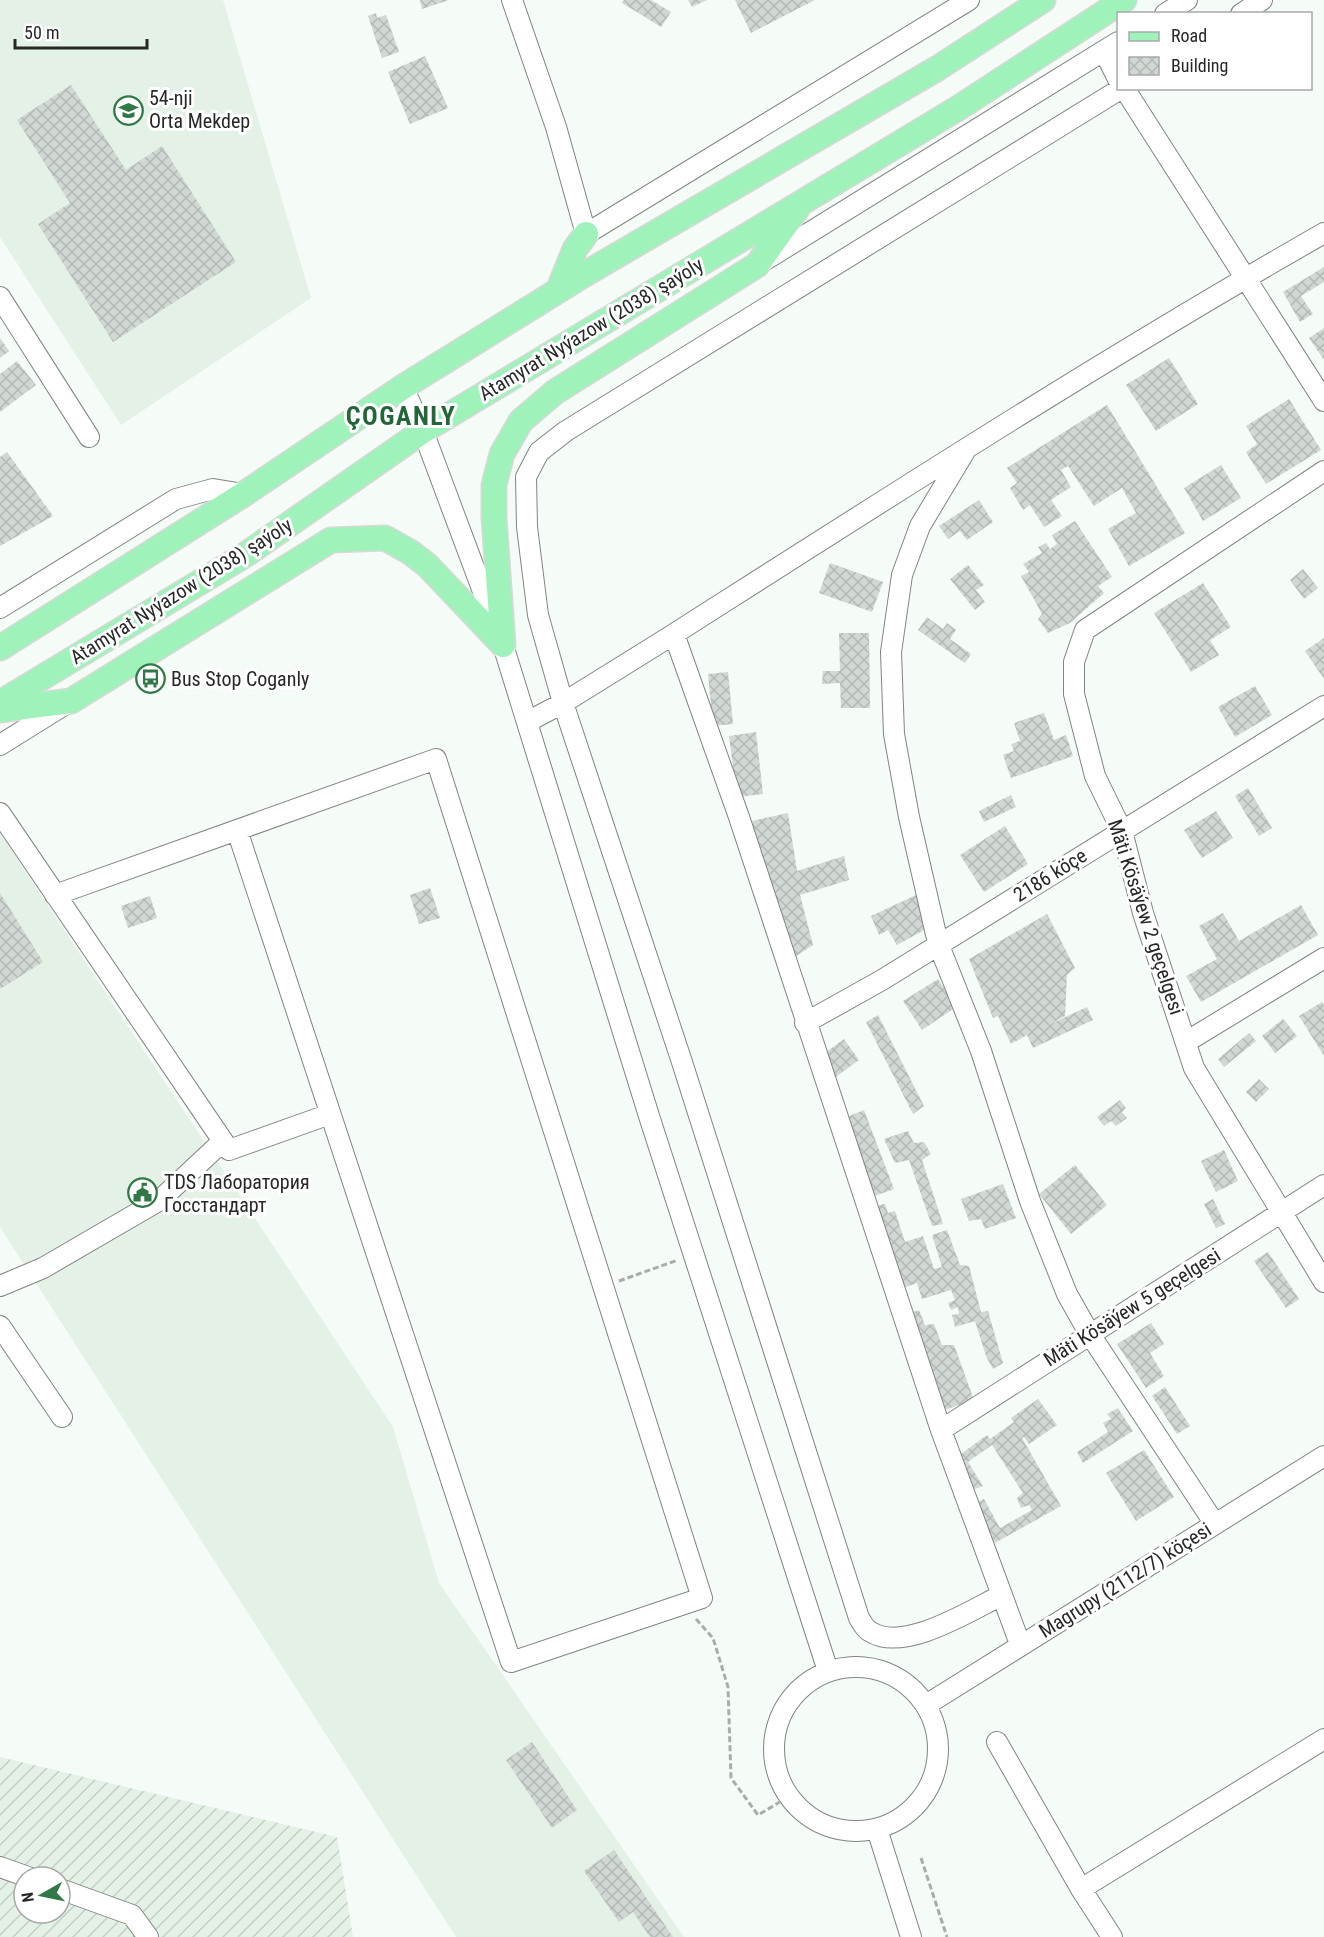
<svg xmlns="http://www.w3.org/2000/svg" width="1324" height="1937" font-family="'Roboto Condensed',sans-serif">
  <defs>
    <pattern id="industrial-furrows" width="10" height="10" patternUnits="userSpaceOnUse" patternTransform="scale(1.5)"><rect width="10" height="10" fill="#e4f1e6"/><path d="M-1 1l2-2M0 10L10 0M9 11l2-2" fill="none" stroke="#c3cfc5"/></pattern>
    <pattern id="building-cross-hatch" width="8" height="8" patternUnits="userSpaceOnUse" patternTransform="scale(1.5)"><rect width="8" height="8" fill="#d1d7d2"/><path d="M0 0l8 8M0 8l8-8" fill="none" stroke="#b3b9b4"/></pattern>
  </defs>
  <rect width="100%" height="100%" fill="#f5fbf6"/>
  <!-- built -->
  <path fill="#e4f1e6" d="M 0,0 L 223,0 L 311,298 L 121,425 L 0,237 Z
    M 0,833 L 393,1427 L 439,1583 L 684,1937 L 456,1937 L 0,1227 Z"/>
  <!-- industrial -->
  <path fill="url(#industrial-furrows)" fill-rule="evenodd" d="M 0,1757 L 337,1837 L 353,1937 L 0,1937 ZM 24,1877 L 60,1877 L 60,1913 L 24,1913 Z"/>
  <!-- building -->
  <path fill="url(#building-cross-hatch)" d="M 420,0 L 449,0 L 422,9 Z
    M 624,0 L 651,0 L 671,12 L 661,27 L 622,3 Z
    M 688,0 L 707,0 L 692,7 Z
    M 735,0 L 815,0 L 751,33 Z
    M 376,13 L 377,18 L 386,15 L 399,52 L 382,58 L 368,16 Z
    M 425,56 L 448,108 L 410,124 L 388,72 Z
    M 71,85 L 126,170 L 162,146 L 236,262 L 113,342 L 38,224 L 70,203 L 17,120 Z
    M 1324,267 L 1324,282 L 1301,296 L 1313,314 L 1300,322 L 1283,292 Z
    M 1324,328 L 1324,360 L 1309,338 Z
    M 0,338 L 9,351 L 0,358 Z
    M 1169,358 L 1198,404 L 1156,431 L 1126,385 Z
    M 17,361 L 36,385 L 0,412 L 0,374 Z
    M 1289,399 L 1321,450 L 1266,484 L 1246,452 L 1257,444 L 1246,426 Z
    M 1107,405 L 1185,533 L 1129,566 L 1108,529 L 1136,513 L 1122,488 L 1094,506 L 1068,466 L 1061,470 L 1071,487 L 1051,500 L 1062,516 L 1044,527 L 1030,505 L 1023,510 L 1010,488 L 1017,483 L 1007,468 Z
    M 7,452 L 53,516 L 0,546 L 0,457 Z
    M 1221,465 L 1241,498 L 1203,521 L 1184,488 Z
    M 979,500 L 993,522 L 967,540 L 960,531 L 948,539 L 939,526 Z
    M 1075,521 L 1112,577 L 1098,586 L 1104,593 L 1070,623 L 1048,633 L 1038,619 L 1042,614 L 1021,576 L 1029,572 L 1023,564 L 1042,553 L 1038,547 L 1046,543 L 1050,549 L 1057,544 L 1052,535 Z
    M 830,563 L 883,582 L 872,612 L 819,593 Z
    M 968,565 L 984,585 L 976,590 L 985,602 L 975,610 L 950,579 Z
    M 1303,569 L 1318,588 L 1304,599 L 1290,580 Z
    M 1203,583 L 1231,627 L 1210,640 L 1219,655 L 1191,672 L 1154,613 Z
    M 927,617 L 943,629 L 947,623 L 956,630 L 950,639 L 971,654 L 965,663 L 918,630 Z
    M 839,633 L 869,633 L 870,708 L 841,708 L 840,683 L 822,684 L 823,671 L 840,671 Z
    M 1324,638 L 1324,679 L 1305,651 Z
    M 728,672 L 733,724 L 713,726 L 708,674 Z
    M 1255,686 L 1272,715 L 1235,737 L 1218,707 Z
    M 1044,713 L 1054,740 L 1066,735 L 1073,756 L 1011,778 L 1003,755 L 1014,751 L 1011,744 L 1020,741 L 1014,723 Z
    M 756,732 L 763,794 L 737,797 L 729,736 Z
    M 1248,788 L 1272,828 L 1259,836 L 1235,796 Z
    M 1011,795 L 1016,807 L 984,822 L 979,811 Z
    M 1216,811 L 1233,838 L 1202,858 L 1184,830 Z
    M 788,813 L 797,871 L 844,856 L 849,880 L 800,895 L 813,945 L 790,960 L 752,821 Z
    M 1005,826 L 1028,864 L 984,892 L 960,855 Z
    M 430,888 L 440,918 L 419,924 L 410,895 Z
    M 0,893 L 43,962 L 0,989 Z
    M 916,895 L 926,929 L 897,945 L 888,930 L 879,935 L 871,916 Z
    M 150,896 L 157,918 L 128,928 L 121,906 Z
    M 1301,905 L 1318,935 L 1201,1002 L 1186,976 L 1217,959 L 1199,926 L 1223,913 L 1239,941 Z
    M 1047,914 L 1075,968 L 1067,975 L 1065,1016 L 1046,1026 L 1087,1007 L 1093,1020 L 1033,1048 L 1027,1035 L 1011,1044 L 998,1016 L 993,1018 L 969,959 Z
    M 938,979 L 956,1007 L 922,1030 L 903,1001 Z
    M 1322,1002 L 1324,1005 L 1324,1056 L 1299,1016 Z
    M 878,1015 L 924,1106 L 913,1114 L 866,1022 Z
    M 1283,1019 L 1297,1036 L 1275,1053 L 1262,1036 Z
    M 1249,1033 L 1256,1041 L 1224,1067 L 1218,1059 Z
    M 844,1039 L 859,1060 L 833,1079 L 818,1058 Z
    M 1259,1079 L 1269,1089 L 1256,1102 L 1246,1092 Z
    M 1120,1100 L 1126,1108 L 1122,1112 L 1127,1118 L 1116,1126 L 1111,1121 L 1104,1126 L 1097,1117 Z
    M 864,1110 L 894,1189 L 869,1198 L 840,1120 Z
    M 908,1131 L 914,1143 L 924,1142 L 931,1154 L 922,1160 L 943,1224 L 932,1226 L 909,1160 L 895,1163 L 889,1150 L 884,1139 Z
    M 1224,1150 L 1238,1181 L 1216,1192 L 1201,1161 Z
    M 1075,1165 L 1107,1205 L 1071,1234 L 1039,1194 Z
    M 1003,1184 L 1016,1218 L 985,1229 L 981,1219 L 969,1221 L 961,1199 Z
    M 1213,1199 L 1225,1224 L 1216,1228 L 1204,1204 Z
    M 885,1204 L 888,1213 L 895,1211 L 905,1242 L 923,1236 L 934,1269 L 942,1267 L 932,1235 L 947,1230 L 960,1265 L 969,1266 L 981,1312 L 988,1311 L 1003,1363 L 993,1369 L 986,1356 L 975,1321 L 955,1327 L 952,1315 L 959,1314 L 958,1307 L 951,1310 L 948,1303 L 955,1300 L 951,1290 L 922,1299 L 917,1283 L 897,1290 L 871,1207 Z
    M 1268,1252 L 1299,1299 L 1286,1308 L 1254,1261 Z
    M 919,1310 L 925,1325 L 934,1324 L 942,1345 L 954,1345 L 974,1400 L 941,1411 L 908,1314 Z
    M 1151,1323 L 1164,1344 L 1150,1353 L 1164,1376 L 1146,1388 L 1117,1344 Z
    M 1165,1387 L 1190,1426 L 1177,1434 L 1152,1396 Z
    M 1038,1399 L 1057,1425 L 1029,1444 L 1024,1437 L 1022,1438 L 1061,1506 L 995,1543 L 975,1503 L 984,1499 L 1000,1528 L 1032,1510 L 1029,1505 L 1021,1508 L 1017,1498 L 1023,1493 L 992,1445 L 968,1462 L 983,1486 L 969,1491 L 954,1459 L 987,1435 L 990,1439 L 1014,1422 L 1011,1418 Z
    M 1118,1408 L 1133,1431 L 1083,1463 L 1077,1452 L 1108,1432 L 1103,1423 L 1111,1419 L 1107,1414 Z
    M 1144,1450 L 1174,1497 L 1136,1521 L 1106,1473 Z
    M 532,1742 L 577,1810 L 552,1828 L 506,1760 Z
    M 614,1850 L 673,1937 L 650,1937 L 633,1912 L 619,1922 L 584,1871 Z"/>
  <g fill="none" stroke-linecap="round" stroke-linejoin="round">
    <defs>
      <path id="minor" d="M 512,0 L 556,127 L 586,234 L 969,0
        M 1165,14 L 1187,0
        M 1241,14 L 1262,0
        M 1104,51 L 1118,79
        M 1124,88 L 1324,401
        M 762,262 L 1118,42
        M 0,297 L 89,437
        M 403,387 L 423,431 L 503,645 L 649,1116 L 828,1671
        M 965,451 L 920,526 L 902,575 L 891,652 L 894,734 L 909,817 L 938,943 L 981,1051 L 1030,1201 L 1067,1294 L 1089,1333 L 1215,1524
        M 1324,471 L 1085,630 L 1074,662 L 1074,694 L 1095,776 L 1122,831 L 1143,913 L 1194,1068 L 1324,1282
        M 0,608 L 176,499 L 213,489 L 244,494
        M 527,722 L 563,703 L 674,634
        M 0,745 L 69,702
        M 0,813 L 229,1150 L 330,1114
        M 55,895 L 436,759 L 702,1598 L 511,1662 L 237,830
        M 805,1023 L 882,980 L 1324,706
        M 1186,1042 L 1324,958
        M 0,1286 L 43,1268 L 160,1200 L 223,1141
        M 0,1326 L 62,1417
        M 941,1430 L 1324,1185
        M 1002,1595 C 971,1610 904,1653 871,1632 C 866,1630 862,1623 859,1618 L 681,1059 L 563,703 L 538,615 L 527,527 L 526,477 L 539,452 L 566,431 L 1122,88
        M 1020,1644 L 941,1430 L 739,817 L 674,634 C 889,497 1103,359 1324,233
        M774 1749a82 82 0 1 1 164 0a82 82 0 1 1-164 0Z
        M 926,1705 L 1324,1456
        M 997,1742 L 1081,1889 L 1112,1937
        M 877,1829 L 911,1937
        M 0,1867 L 28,1877
        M 60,1889 L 132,1915 L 148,1937
        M 1081,1889 L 1324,1739"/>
      <path id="major" d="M 558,291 L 575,249 L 586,234
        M 503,645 L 494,518 L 494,485 L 502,454 L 521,421 L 555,392 L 757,265 L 797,209
        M 0,648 L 244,494 L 403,387 L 585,274 L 938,68 L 1043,0
        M 0,703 L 245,555 L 423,431 L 960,107 L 1124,0
        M 0,710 L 71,701 L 331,540 L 385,538 L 410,552 L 427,565 L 503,645"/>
    </defs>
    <!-- minor casing -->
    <use href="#minor" stroke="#808581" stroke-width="22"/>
    <!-- major casing -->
    <use href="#major" stroke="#d8d8d8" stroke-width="27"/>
    <!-- path -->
    <path stroke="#a9adaa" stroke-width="3" stroke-dasharray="6 3" stroke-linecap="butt" d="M 619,1281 L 678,1260
      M 696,1619 L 713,1638 L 728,1687 L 731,1778 L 758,1815 L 790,1796
      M 921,1858 L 947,1937"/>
    <!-- minor -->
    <use href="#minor" stroke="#fff" stroke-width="20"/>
    <!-- major -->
    <use href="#major" stroke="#9ff2b9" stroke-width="24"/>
  </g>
  <!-- icons -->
  <defs>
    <symbol id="school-ring" viewBox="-11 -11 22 22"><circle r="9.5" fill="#fff" stroke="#307845" stroke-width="1.5"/><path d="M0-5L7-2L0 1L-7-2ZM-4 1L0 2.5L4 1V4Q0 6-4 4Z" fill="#307845"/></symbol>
    <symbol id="bus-ring" viewBox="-11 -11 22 22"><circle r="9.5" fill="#fff" stroke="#307845" stroke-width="1.5"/><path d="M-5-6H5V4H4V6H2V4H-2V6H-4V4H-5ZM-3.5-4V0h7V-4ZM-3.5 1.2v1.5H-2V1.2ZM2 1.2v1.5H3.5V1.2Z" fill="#307845"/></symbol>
    <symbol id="civic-ring" viewBox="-11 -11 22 22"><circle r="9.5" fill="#fff" stroke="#307845" stroke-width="1.5"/><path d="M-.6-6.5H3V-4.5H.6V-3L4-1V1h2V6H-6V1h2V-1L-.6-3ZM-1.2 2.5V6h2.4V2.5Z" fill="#307845"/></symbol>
  </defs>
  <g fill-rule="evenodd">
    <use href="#school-ring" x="112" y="94" width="33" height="33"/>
    <use href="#bus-ring" x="134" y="662" width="33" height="33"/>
    <use href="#civic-ring" x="126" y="1176" width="33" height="33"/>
  </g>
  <g text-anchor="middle" stroke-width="6" stroke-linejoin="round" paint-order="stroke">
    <!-- poi labels -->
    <g font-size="20" fill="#262827" stroke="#fff" text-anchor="start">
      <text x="149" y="105">54-nji<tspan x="149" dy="23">Orta Mekdep</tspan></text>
      <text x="171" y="686">Bus Stop Coganly</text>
      <text x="164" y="1189">TDS Лаборатория<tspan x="164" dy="23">Госстандарт</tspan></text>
    </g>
    <!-- street labels -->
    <g font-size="20" fill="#262827" stroke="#fff">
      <text transform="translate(591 329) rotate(-31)" y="7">Atamyrat Nyýazow (2038) şaýoly</text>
      <text transform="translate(181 591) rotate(-32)" y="7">Atamyrat Nyýazow (2038) şaýoly</text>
      <text transform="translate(1050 875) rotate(-32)" y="7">2186 köçe</text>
      <text transform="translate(1146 917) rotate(72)" y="7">Mäti Kösäýew 2 geçelgesi</text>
      <text transform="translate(1132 1307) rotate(-32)" y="7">Mäti Kösäýew 5 geçelgesi</text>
      <text transform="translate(1125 1580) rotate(-32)" y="7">Magrupy (2112/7) köçesi</text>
    </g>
    <!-- district labels -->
    <g font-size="26" font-weight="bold" letter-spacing="1.5" fill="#236638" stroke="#fff">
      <text x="401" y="425">ÇOGANLY</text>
    </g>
  </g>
  <!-- legend -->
  <rect x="1117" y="12" width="195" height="78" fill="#ffffff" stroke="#a8a9a9" stroke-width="1.5"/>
  <rect x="1129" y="32" width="30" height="9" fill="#9ff2b9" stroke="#a8a9a9" stroke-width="1.5"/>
  <text x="1171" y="42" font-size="18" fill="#262827">Road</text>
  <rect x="1129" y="57" width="30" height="18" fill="url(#building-cross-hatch)" stroke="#a8a9a9" stroke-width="1.5"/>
  <text x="1171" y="72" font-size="18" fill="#262827">Building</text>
  <!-- north arrow -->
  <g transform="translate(42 1895) rotate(261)"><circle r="28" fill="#ffffff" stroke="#a8a9a9" stroke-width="1.5"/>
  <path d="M0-4.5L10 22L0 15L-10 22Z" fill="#307845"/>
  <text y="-9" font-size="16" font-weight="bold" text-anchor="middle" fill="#262827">N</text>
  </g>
  <!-- scale -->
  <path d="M15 39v9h132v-9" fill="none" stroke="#262827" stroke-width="3"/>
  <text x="24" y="39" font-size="18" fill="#262827" stroke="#ffffff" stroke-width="4.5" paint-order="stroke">50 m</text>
</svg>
